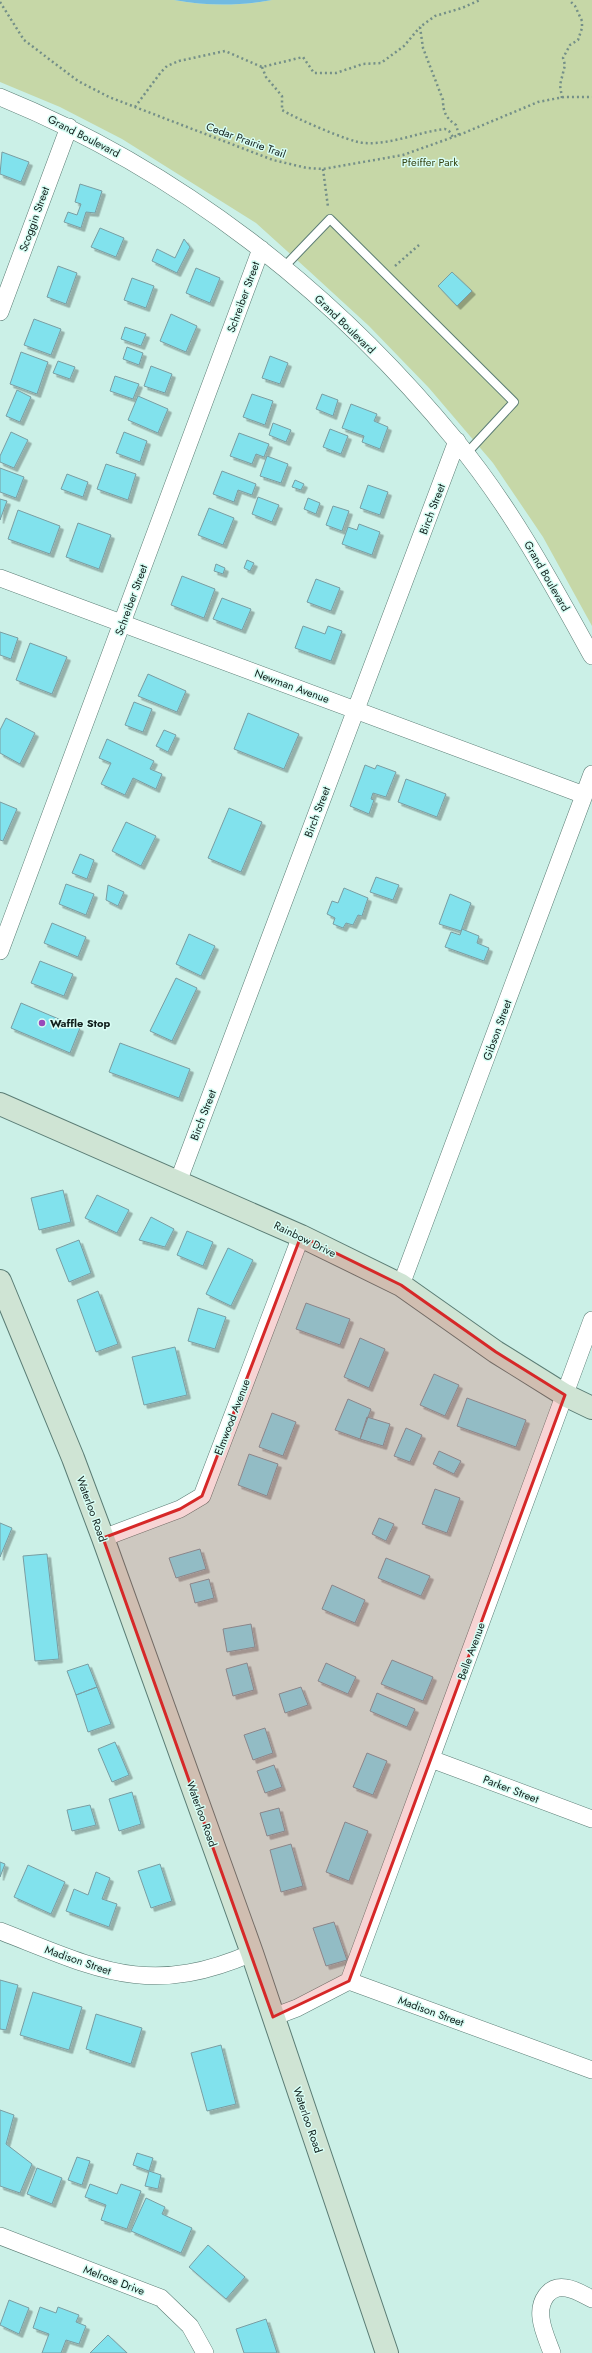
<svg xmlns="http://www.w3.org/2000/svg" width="592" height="2353" viewBox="0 0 592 2353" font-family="Jost,sans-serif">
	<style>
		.green { fill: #c6d7a7 }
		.water { fill: #71bae1 }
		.building { fill: #81e2ed; stroke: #799da2; filter: url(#shadow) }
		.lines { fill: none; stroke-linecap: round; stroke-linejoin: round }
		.lane-casing { stroke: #5b7d75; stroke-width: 10 }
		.street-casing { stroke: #5b7d75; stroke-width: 18 }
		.secondary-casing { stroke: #5b7d75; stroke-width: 24 }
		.path { stroke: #748f88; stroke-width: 2.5; stroke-dasharray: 2 3; stroke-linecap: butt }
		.lane { stroke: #fff; stroke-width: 8 }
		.street { stroke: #fff; stroke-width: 17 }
		.secondary { stroke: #cfe4d4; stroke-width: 22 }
		.marked { fill: #d62828; fill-opacity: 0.2; stroke: #d62828; stroke-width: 3; stroke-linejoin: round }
		.poi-dot { fill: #9a4aba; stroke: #d8fdf4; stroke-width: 1.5 }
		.labels { text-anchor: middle; stroke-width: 3; stroke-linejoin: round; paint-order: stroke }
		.street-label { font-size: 11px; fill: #101e1b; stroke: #d8fdf4 }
		.park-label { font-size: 11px; fill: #364413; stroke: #d8fdf4 }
		.poi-label { font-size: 11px; font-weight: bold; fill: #101e1b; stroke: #d8fdf4; text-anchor: start }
	</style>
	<defs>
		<filter id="shadow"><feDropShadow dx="3.5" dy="3.5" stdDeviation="0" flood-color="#0004"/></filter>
	</defs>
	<rect width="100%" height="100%" fill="#cbf0e7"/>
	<path class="green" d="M0 0H174C208 6 238 6 272 0H592V626L543 537 493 463 429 388 369 326 308 270 256 223 122 139 60 107 0 82Z"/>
	<path class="water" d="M174 0H272C238 6 208 6 174 0Z"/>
	<path class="building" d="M2 152 29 162 21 182 0 174Z
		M80 184 102 191 95 213 86 212 81 228 64 222 68 212 77 215 81 204 75 202Z
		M100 228 124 238 116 257 91 247Z
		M184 239 190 247 177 273 152 261 157 249 175 258Z
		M58 266 77 273 66 304 47 297Z
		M196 268 220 278 210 303 186 293Z
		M452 272 472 291 457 306 438 286Z
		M132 278 154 286 146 308 124 300Z
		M171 314 197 326 186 352 160 341Z
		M34 319 61 329 51 355 24 345Z
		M125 327 146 334 141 346 121 339Z
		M127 347 143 353 139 365 123 359Z
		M21 352 48 362 37 394 10 384Z
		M270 356 288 363 280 384 262 378Z
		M58 361 75 367 70 379 53 373Z
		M151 366 172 374 165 393 144 386Z
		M115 376 139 384 133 399 110 391Z
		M17 390 31 397 20 422 6 416Z
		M252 394 273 401 265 425 243 417Z
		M322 394 338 400 333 416 316 409Z
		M138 396 168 409 158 433 128 420Z
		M351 404 377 414 374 421 388 427 380 449 362 442 364 436 342 428Z
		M273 423 291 430 286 442 269 435Z
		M330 429 348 436 341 454 323 447Z
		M11 432 28 440 14 468 0 462V456Z
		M124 432 147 441 140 462 116 453Z
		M239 433 269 444 264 457 256 454 252 464 230 456Z
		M267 456 288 464 281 483 260 476Z
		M106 464 136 474 128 500 97 489Z
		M0 468 24 477 16 498 0 492Z
		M222 471 256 484 252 495 238 490 234 502 213 494Z
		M67 474 88 482 83 497 61 489Z
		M295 480 304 484 301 490 292 487Z
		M368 485 388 492 380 515 360 508Z
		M258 497 279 505 272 522 252 514Z
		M308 498 320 503 316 514 304 509Z
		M0 499 7 501 0 520Z
		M333 506 349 511 342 531 326 525Z
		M209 508 234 518 223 545 198 535Z
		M18 510 60 526 50 554 8 539Z
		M78 523 111 535 99 569 66 557Z
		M359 524 380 532 372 555 342 544 348 527 357 530Z
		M247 560 254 563 250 571 244 568Z
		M216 564 225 568 223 574 214 571Z
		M182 576 215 589 204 618 171 605Z
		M316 579 340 588 331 611 307 602Z
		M222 598 251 609 242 630 213 619Z
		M303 626 325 634 328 626 342 631 331 661 295 648Z
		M0 632 18 638 11 659 0 655Z
		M30 643 67 657 52 694 16 680Z
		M148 674 186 691 177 712 138 696Z
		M134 702 152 709 143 732 125 725Z
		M248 713 299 734 284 769 234 749Z
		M6 718 35 733 20 764 0 753V730Z
		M164 730 176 735 168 752 156 746Z
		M107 739 154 761 150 769 162 774 156 789 133 778 125 795 101 784 111 763 99 758Z
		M365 765 375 769 377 765 396 772 386 797 373 793 371 799 374 800 369 814 350 806Z
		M406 779 446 794 437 817 398 802Z
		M0 802 17 809 3 841 0 840Z
		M229 808 262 822 241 872 208 858Z
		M126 822 156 836 141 866 112 851Z
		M80 854 94 860 87 879 72 873Z
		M376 877 399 885 393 900 370 892Z
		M66 884 94 894 86 915 59 904Z
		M108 885 124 892 118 906 106 900Z
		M344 888 368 898 362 916 358 915 353 925 346 923 343 928 333 924 335 918 327 914 332 901 338 903Z
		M450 894 471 903 461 931 439 924Z
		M52 923 86 937 78 957 44 943Z
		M462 929 479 936 477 943 489 948 484 961 445 947 451 932 460 935Z
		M189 934 215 946 201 976 176 964Z
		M40 961 73 974 64 996 31 983Z
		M176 978 197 988 172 1041 150 1031Z
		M21 1003 80 1028 70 1053 11 1028Z
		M120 1043 190 1069 179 1098 109 1072Z
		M63 1190 71 1222 39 1230 31 1198Z
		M97 1195 129 1210 117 1233 85 1218Z
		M151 1217 174 1229 165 1247 139 1240Z
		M187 1231 213 1242 203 1266 177 1255Z
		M79 1240 91 1273 69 1282 56 1249Z
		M228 1248 253 1260 231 1306 206 1294Z
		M98 1291 118 1344 96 1352 77 1300Z
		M306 1303 350 1319 340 1345 296 1329Z
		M198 1308 226 1317 215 1349 188 1341Z
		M360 1338 385 1349 369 1388 344 1377Z
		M175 1347 187 1395 144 1405 132 1357Z
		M434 1374 459 1385 445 1416 420 1405Z
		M467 1398 526 1420 516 1447 457 1426Z
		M348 1399 371 1409 360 1439 335 1430Z
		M272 1413 296 1422 283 1456 259 1447Z
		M367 1417 390 1424 383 1446 360 1439Z
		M406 1428 422 1435 410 1462 394 1456Z
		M439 1451 461 1461 454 1474 433 1464Z
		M249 1454 278 1464 267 1496 238 1485Z
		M435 1489 460 1498 447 1533 422 1524Z
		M379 1518 394 1524 386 1541 372 1534Z
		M0 1523 12 1528 0 1557Z
		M200 1549 206 1569 176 1578 169 1558Z
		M47 1554 59 1659 35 1661 23 1556Z
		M386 1558 430 1576 421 1596 378 1578Z
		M209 1579 214 1598 195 1603 190 1584Z
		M332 1585 365 1600 355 1623 322 1609Z
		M251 1624 255 1647 227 1652 223 1629Z
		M392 1660 433 1677 423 1701 381 1684Z
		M247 1663 254 1690 233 1696 226 1669Z
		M326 1663 356 1677 348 1694 318 1681Z
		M88 1664 97 1687 76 1695 67 1671Z
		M97 1687 111 1724 88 1732 76 1695Z
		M301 1687 308 1705 285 1713 279 1694Z
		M377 1693 415 1709 407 1727 370 1711Z
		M265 1728 273 1753 253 1760 244 1735Z
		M115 1742 129 1775 112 1782 98 1749Z
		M367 1753 387 1761 373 1795 353 1787Z
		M274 1765 282 1787 265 1793 257 1771Z
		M132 1792 141 1824 119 1831 109 1799Z
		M90 1805 96 1825 72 1831 67 1810Z
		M279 1808 285 1831 267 1836 260 1813Z
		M345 1822 368 1831 349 1881 326 1872Z
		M291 1844 303 1886 281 1892 270 1850Z
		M0 1862 5 1864 0 1877Z
		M160 1864 172 1901 151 1908 138 1871Z
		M28 1865 65 1882 51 1914 14 1897Z
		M96 1872 110 1878 102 1899 117 1904 109 1927 66 1911 74 1889 88 1895Z
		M334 1922 347 1960 326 1966 313 1928Z
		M0 1980 18 1985 6 2030 0 2029Z
		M33 1992 82 2007 69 2050 20 2035Z
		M96 2014 142 2028 131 2064 86 2049Z
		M221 2045 236 2104 207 2111 191 2053Z
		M0 2110 14 2115 6 2144 32 2164 20 2193 0 2186Z
		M137 2153 153 2158 149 2171 133 2165Z
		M77 2157 90 2161 82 2185 68 2180Z
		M37 2168 62 2178 52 2204 27 2194Z
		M149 2171 161 2175 158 2189 145 2186Z
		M90 2184 117 2194 121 2184 141 2191 127 2229 101 2220 106 2205 85 2197Z
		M146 2198 165 2207 162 2214 192 2228 181 2253 131 2231Z
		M208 2245 245 2277 226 2299 189 2267Z
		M9 2300 29 2308 19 2334 0 2325Z
		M40 2307 56 2313 58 2307 79 2315 76 2322 86 2326 79 2344 66 2340 61 2353H42L49 2334 33 2328Z
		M266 2319 277 2353H244L236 2329Z
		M108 2335 127 2353H90Z"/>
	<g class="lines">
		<defs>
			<path id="lane" d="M284 267 330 219 514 402 466 454"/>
			<path id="street" d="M0 97C179 170 334 292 456 441 510 506 551 582 592 656
				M0 312 69 127
				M0 578 584 795
				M0 951 261 249
				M178 1182 457 441
				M401 1285 592 774
				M103 1538 180 1509 202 1496 301 1236
				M431 1759 592 1819
				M0 1931C98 1969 148 1998 252 1953
				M349 1981 592 1320
				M273 2017 297 2008 349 1981 592 2070
				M0 2236 161 2298 190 2326 205 2353
				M552 2353C548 2342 542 2329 541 2318 539 2302 548 2285 566 2288 575 2289 584 2295 592 2299"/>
			<path id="secondary" d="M0 1104 301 1236 401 1285 496 1352 565 1395 592 1408
				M0 1281 73 1458 103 1538 252 1953 387 2353"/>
		</defs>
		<use href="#lane" class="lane-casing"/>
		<use href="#street" class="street-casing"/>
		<use href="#secondary" class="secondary-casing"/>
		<path class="path" d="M0 2 24 40 78 81 109 97 273 160 307 168 323 169 403 155 459 135 538 102 564 97H592
			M262 67 266 77 282 96V110C295 118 349 142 364 143 391 145 418 132 445 129L449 131 453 137
			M562 98 560 85 565 65 563 58 570 45 578 40 582 28V21L575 6 569 0
			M135 107 161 72 167 66 179 61 225 51 262 67 303 57 314 73H336L363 64 381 63 404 46 420 27
			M459 135 456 125C446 118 443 112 443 100L423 48 420 27 435 16 462 8 480 0
			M323 169 328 207
			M395 266 419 245"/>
		<use href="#lane" class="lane"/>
		<use href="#street" class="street"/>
		<use href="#secondary" class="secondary"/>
	</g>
	<path class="marked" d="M301 1236 401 1285 496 1352 565 1395 349 1981 273 2017 103 1538 180 1509 202 1496Z"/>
	<circle class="poi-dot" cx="42" cy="1023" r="4"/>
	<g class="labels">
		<g class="street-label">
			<text transform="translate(84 136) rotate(27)" y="4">Grand Boulevard</text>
			<text transform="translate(246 140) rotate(20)" y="4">Cedar Prairie Trail</text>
			<text transform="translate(34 219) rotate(-70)" y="4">Scoggin Street</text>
			<text transform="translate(243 297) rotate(-70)" y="4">Schreiber Street</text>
			<text transform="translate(345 324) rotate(44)" y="4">Grand Boulevard</text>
			<text transform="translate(432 509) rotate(-69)" y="4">Birch Street</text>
			<text transform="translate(547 576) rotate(60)" y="4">Grand Boulevard</text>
			<text transform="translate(131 600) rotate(-70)" y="4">Schreiber Street</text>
			<text transform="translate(292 686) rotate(20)" y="4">Newman Avenue</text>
			<text transform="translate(317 812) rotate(-69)" y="4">Birch Street</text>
			<text transform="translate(497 1030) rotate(-70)" y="4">Gibson Street</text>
			<text transform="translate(203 1115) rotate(-69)" y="4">Birch Street</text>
			<text transform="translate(305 1239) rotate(26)" y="4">Rainbow Drive</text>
			<text transform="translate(232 1417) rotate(-69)" y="4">Elmwood Avenue</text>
			<text transform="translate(92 1509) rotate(70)" y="4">Waterloo Road</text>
			<text transform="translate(471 1651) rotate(-70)" y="4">Belle Avenue</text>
			<text transform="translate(511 1789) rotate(21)" y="4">Parker Street</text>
			<text transform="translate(202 1814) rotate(70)" y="4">Waterloo Road</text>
			<text transform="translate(78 1960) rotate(19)" y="4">Madison Street</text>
			<text transform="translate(431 2011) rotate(20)" y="4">Madison Street</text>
			<text transform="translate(308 2120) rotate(71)" y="4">Waterloo Road</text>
			<text transform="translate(114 2280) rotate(21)" y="4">Melrose Drive</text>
		</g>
		<g class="park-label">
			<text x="430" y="166">Pfeiffer Park</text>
		</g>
		<g class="poi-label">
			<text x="50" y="1027">Waffle Stop</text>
		</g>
	</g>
</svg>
